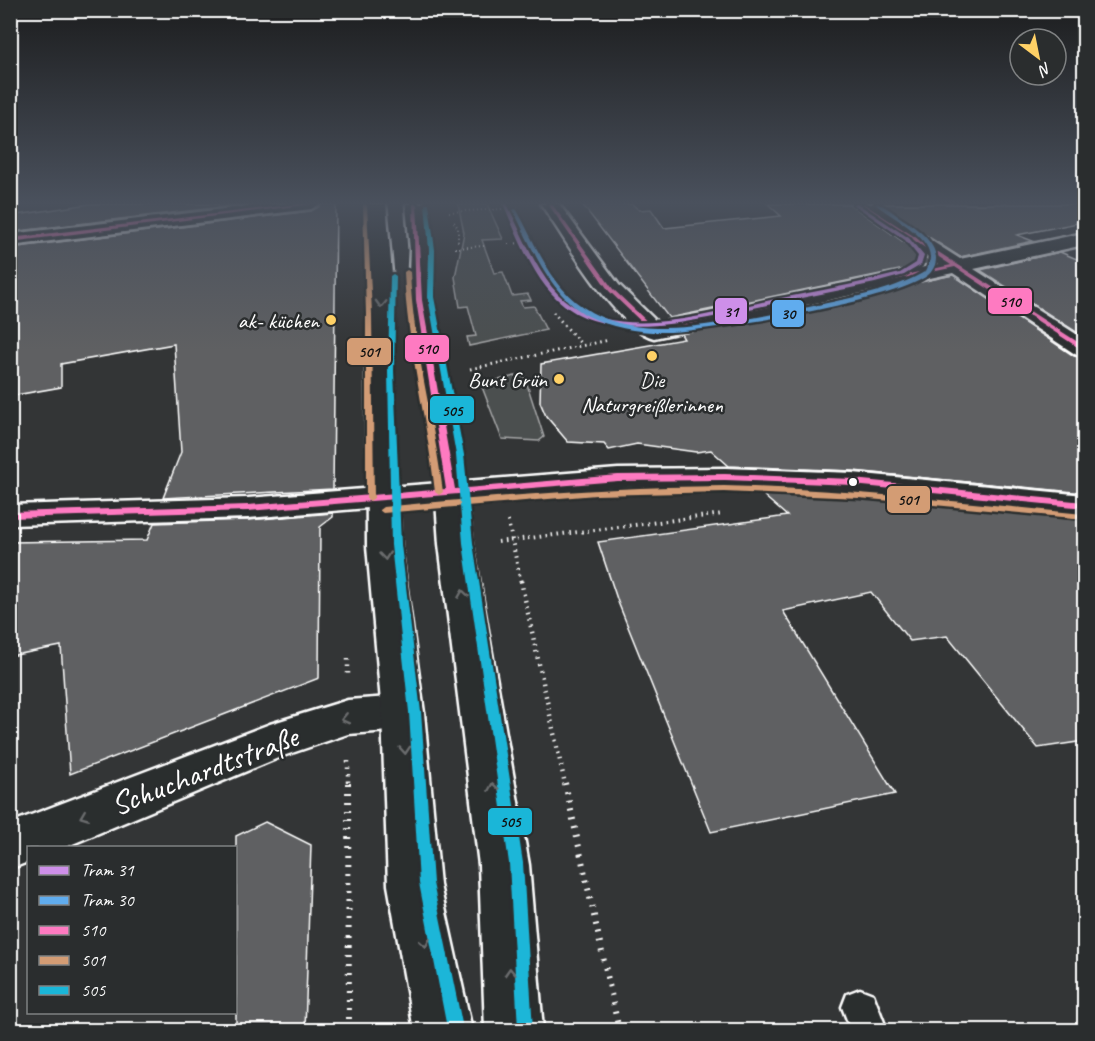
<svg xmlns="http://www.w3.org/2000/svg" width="1095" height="1041" viewBox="0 0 1095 1041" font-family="Caveat,sans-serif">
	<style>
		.green { fill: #4c4f50; stroke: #a6a7a8; stroke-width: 1.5 }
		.building { fill: #5f6162; stroke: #fff; stroke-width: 1.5 }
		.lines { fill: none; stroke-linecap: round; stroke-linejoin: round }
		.service-casing { stroke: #fff; stroke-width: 5 }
		.minor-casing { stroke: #fff; stroke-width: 5 }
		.tertiary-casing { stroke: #fff; stroke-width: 5 }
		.secondary-casing { stroke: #fff; stroke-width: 5 }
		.primary-casing { stroke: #fff; stroke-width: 5 }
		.path-far4 { stroke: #fff; stroke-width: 2; stroke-dasharray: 1 3; stroke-linecap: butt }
		.path-far3 { stroke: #fff; stroke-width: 3; stroke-dasharray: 1.5 4; stroke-linecap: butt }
		.path-far2 { stroke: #fff; stroke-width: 4; stroke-dasharray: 1.5 4.5; stroke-linecap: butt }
		.path-far1 { stroke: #fff; stroke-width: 4.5; stroke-dasharray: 1.5 5; stroke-linecap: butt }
		.path { stroke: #fff; stroke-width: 6; stroke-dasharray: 2 7; stroke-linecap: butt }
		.service { fill: #2a2d2e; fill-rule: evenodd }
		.minor { fill: #2a2d2e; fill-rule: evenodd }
		.tertiary { fill: #2a2d2e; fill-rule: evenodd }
		.secondary { fill: #2a2d2e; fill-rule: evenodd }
		.primary { fill: #2a2d2e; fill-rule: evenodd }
		.bus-1-casing { stroke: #2a2d2e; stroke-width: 5 }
		.bus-2-casing { stroke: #2a2d2e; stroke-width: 5 }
		.bus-3-casing { stroke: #2a2d2e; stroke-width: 5 }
		.bus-1 { fill: #fe7ac1; fill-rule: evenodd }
		.bus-2 { fill: #d39c74; fill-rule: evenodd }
		.bus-3 { fill: #1ab6d8; fill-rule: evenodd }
		.tram-1-casing { stroke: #2a2d2e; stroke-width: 5 }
		.tram-2-casing { stroke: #2a2d2e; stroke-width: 5 }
		.tram-1 { fill: #ce8fe9; fill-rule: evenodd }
		.tram-2 { fill: #60acee; fill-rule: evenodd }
		.oneway { stroke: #6a6c6d }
		.poi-dot { fill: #ffd166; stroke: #2a2d2e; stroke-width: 2 }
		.bus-dot { fill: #fff; stroke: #2a2d2e; stroke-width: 2 }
		.labels { text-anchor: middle; stroke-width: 5; stroke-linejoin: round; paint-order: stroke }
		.far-poi-label { font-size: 22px; fill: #fff; stroke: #2a2d2e; text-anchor: end }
		.near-street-label { font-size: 32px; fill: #fff; stroke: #2a2d2e }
		.line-badge { stroke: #2a2d2e; stroke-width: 2 }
		.pale-badge-label { font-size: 16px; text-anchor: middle; font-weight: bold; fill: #111 }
	</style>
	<rect width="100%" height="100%" fill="#333536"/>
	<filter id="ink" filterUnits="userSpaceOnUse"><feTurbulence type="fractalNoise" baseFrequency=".0167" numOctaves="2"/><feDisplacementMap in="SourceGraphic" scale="12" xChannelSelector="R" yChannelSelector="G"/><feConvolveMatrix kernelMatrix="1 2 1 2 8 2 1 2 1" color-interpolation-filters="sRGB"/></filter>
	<g filter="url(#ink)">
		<path class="green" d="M458 204H487L503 239 482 240 494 273 503 272 512 296 528 294 531 300 520 301 523 307 534 306 546 330 469 346 467 337 476 336 468 306 460 307 455 277 464 233Z
			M519 375 525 378 544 437 539 441 502 439 482 387 486 383Z"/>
		<path class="building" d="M89 204H247L10 232V216Z
			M322 204H336L333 489 163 498 181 452 174 344 61 364V387L10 396V248L311 211Z
			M582 204H632L639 210 651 209 664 228 781 216 768 204H850L933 263 669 318Z
			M877 204H1081L1083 222 1017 235 1033 241 960 257Z
			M1060 252 1084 262V337L980 270Z
			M953 275 1074 356 1084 358V493L853 471 729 466 711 450 696 452 637 444 609 450 604 444 568 442 546 416 540 402 541 364 684 339 681 334Z
			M756 489 853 493 1084 517V741L1038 748 947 636 910 641 871 592 783 611 895 794 711 832 618 602 598 542 787 516Z
			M333 513V517L320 527 319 678 70 774 61 646 10 656V542L147 540 154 523 248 520Z
			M265 822 311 845 305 1030H236V836Z"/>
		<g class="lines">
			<defs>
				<path id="service" d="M860 989 873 994 887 1030H851L842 1007 847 994Z"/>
				<path id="minor" d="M541 204H559L619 285 658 323 939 264 852 204H873L960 259 1084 233V245L974 269 1084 339V356L1075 354 953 273 654 338C616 329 564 237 541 204Z
					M403 696 418 701 424 713 418 725 403 730 348 734 283 756 63 848H28V862L10 869V823L270 724 348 700Z"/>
				<path id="tertiary" d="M267 204H320L311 209 10 246V234Z"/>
				<path id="secondary" d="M725 468 853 473 1084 495V515L853 491 725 486 618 487 248 518 10 525V505L248 498 618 469Z"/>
				<path id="primary" d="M368 204H386L393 286 392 371 401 546 424 713 440 885 472 1030H414L388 885 382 713 367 546 366 371 371 286Z
					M406 204H424L430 250V298L463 457 473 544 529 865 543 1030H485L479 865 439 544 433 457 408 298 410 250Z"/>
			</defs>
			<use href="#service" class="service-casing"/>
			<use href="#minor" class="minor-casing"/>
			<use href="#tertiary" class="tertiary-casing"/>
			<use href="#secondary" class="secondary-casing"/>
			<use href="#primary" class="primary-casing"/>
			<path class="path-far4" d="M449 212 519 208
				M454 222 458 228V243
				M508 244 536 242
				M455 248 484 246"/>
			<path class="path-far3" d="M553 312 582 345
				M470 369 609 340"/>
			<path class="path-far2" d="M508 521 521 583
				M498 542 723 514"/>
			<path class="path-far1" d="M521 581 565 784
				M348 659V676
				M348 761V784"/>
			<path class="path" d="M348 783 349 1030
				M565 783 619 1030"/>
			<use href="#service" class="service"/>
			<use href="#minor" class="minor"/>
			<use href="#tertiary" class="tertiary"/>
			<use href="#secondary" class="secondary"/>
			<use href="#primary" class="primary"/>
			<defs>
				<path id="bus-1" d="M299 204H313L10 242V238Z
					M413 204H417L422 300 455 489 618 475 725 474 853 479 1084 502V508L853 485 725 480 618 481 248 511 10 518V512L248 505 446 489 416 300Z
					M548 204H552L613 289 655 329 951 265 859 204H864L1084 346V351L1082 350 955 267 652 332 609 291Z"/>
				<path id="bus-2" d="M363 204 367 205 372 314 374 498 370 501 366 498V314Z
					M407 270 410 272C413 347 434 418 443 492L439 495 435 492C427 418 407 346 404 272Z
					M724 486C844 489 963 502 1083 514L1084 515V519L859 498 724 492 596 495 383 513 379 510 383 507C497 496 610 487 724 486Z"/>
				<path id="bus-3" d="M425 204H429L435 250 434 297 464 455 473 543 523 863 533 1030H519L518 1029 509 863 463 543 456 455 428 297 429 250Z
					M393 274 396 276 394 371 401 545 421 712 433 883 463 1028 462 1030H448L447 1028 419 883 409 712 391 545 388 371 390 276Z"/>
			</defs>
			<use href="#bus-1" class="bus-1-casing"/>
			<use href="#bus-2" class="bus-2-casing"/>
			<use href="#bus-3" class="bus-3-casing"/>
			<use href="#bus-1" class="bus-1"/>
			<use href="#bus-2" class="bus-2"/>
			<use href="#bus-3" class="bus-3"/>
			<defs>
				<path id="tram-1" d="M503 204H507C523 235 540 284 570 304 624 341 713 313 771 300 806 293 840 287 875 279L900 273 916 263 918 256 905 240 853 204H858L909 238 924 256 921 265 904 275 875 283C841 290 806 297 772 304 715 316 614 346 564 305 533 281 519 238 503 204Z"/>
				<path id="tram-2" d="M875 204C884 204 891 211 898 216 914 226 949 249 931 272 909 300 709 331 667 332 642 333 611 328 588 316 549 294 532 247 513 210L515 209 517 210C535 243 551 286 583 307 605 322 630 327 656 328 686 329 717 323 747 319 774 314 800 309 827 303 861 296 896 289 926 271 928 267 930 262 930 257 930 235 889 216 875 204Z"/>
			</defs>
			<use href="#tram-1" class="tram-1-casing"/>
			<use href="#tram-2" class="tram-2-casing"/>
			<use href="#tram-1" class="tram-1"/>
			<use href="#tram-2" class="tram-2"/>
		</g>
		<defs><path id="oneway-chevron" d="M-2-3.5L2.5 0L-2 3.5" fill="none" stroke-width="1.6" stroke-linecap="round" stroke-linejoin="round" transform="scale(1.5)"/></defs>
		<g class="oneway">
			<use href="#oneway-chevron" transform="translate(381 304) rotate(92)"/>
			<use href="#oneway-chevron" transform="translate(385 556) rotate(84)"/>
			<use href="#oneway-chevron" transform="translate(463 594) rotate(-99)"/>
			<use href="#oneway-chevron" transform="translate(345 719) rotate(167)"/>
			<use href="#oneway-chevron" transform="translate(405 750) rotate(86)"/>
			<use href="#oneway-chevron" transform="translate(493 787) rotate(-99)"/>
			<use href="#oneway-chevron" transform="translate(84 816) rotate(158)"/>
			<use href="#oneway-chevron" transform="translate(425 943) rotate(79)"/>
			<use href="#oneway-chevron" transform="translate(510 972) rotate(-93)"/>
		</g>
	</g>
	<linearGradient id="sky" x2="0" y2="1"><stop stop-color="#1c1d1e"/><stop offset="0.58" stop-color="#4a515d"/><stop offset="1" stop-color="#4a515d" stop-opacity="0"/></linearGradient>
	<rect width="1095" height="350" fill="url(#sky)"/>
	<g class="poi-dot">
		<circle cx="331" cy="320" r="6"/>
		<circle cx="652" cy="356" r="6"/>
		<circle cx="559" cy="379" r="6"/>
	</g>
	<circle class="bus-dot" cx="853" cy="482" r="5"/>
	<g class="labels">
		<g class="far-poi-label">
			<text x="319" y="328">ak- küchen</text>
			<text x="547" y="387">Bunt Grün</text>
			<text x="652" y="387" text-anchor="middle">Die<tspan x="652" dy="25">Naturgreißlerinnen</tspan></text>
		</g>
		<g class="near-street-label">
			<text transform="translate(204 770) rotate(-21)" y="11">Schuchardtstraße</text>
		</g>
	</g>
	<g class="line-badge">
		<rect x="987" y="287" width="46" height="28" rx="6" fill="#fe7ac1"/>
		<rect x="714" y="297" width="34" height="28" rx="6" fill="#ce8fe9"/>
		<rect x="771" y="299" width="34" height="29" rx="6" fill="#60acee"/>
		<rect x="404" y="334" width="46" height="29" rx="6" fill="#fe7ac1"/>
		<rect x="346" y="337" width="46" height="29" rx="6" fill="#d39c74"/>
		<rect x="429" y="395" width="46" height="29" rx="6" fill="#1ab6d8"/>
		<rect x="886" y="485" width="45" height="29" rx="6" fill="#d39c74"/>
		<rect x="487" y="807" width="46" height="29" rx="6" fill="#1ab6d8"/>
	</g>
	<g class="pale-badge-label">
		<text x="1010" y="307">510</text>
		<text x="731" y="317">31</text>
		<text x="788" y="319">30</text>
		<text x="427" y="354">510</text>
		<text x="369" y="357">501</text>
		<text x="452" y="416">505</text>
		<text x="908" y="505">501</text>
		<text x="510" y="827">505</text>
	</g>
	<rect width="1095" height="1041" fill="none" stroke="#2a2d2e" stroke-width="36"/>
	<rect x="18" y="18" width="1059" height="1005" fill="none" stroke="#fff" stroke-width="2" filter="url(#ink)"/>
	<rect x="27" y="846" width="210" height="168" fill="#2a2d2e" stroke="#7f8182" stroke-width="1.5"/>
	<rect x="39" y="866" width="30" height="9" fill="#ce8fe9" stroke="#7f8182" stroke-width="1.5"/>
	<text x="81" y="876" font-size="18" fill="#ffffff">Tram 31</text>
	<rect x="39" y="896" width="30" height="9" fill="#60acee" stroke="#7f8182" stroke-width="1.5"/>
	<text x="81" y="906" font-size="18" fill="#ffffff">Tram 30</text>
	<rect x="39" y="926" width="30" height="9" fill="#fe7ac1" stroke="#7f8182" stroke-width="1.5"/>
	<text x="81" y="936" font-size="18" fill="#ffffff">510</text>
	<rect x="39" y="956" width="30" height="9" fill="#d39c74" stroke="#7f8182" stroke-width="1.5"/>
	<text x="81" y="966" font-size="18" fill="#ffffff">501</text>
	<rect x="39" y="986" width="30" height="9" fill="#1ab6d8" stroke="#7f8182" stroke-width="1.5"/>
	<text x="81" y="996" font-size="18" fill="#ffffff">505</text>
	<g transform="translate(1038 57) rotate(148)"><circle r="28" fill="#2a2d2e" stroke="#7f8182" stroke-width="1.5"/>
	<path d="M0-4.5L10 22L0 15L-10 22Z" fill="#ffd166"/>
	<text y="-9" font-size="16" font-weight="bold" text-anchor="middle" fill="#ffffff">N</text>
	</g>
</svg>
